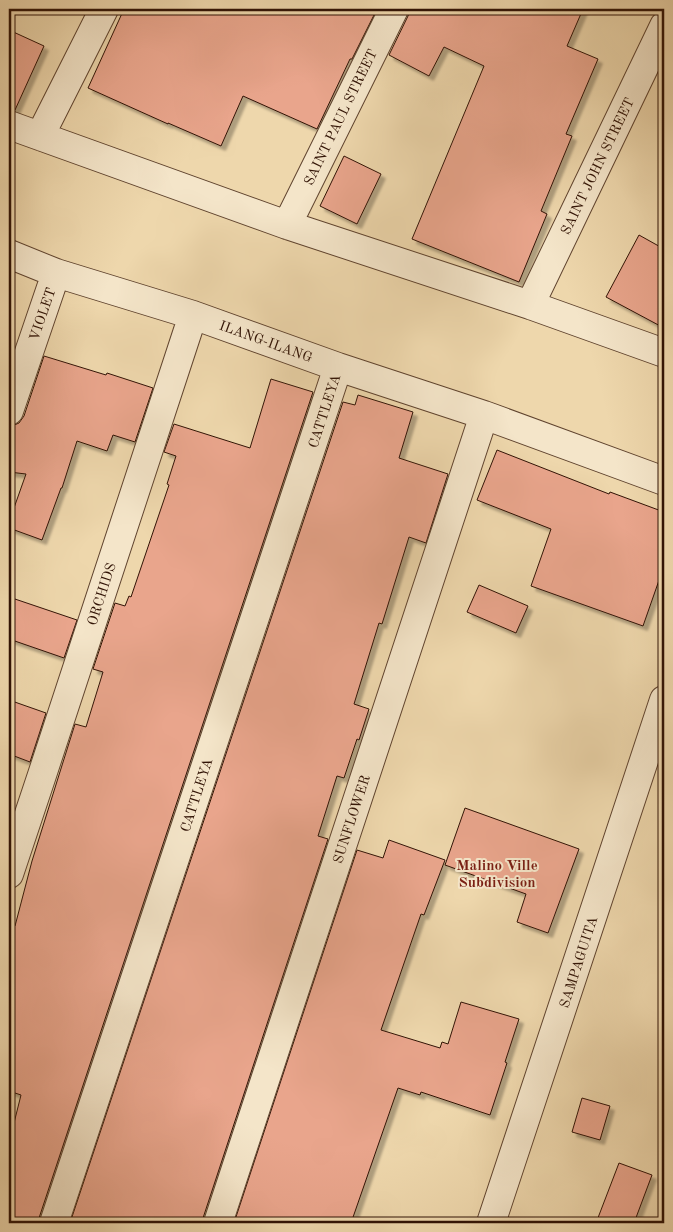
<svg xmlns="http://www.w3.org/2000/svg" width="673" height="1232" viewBox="0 0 673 1232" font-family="'Old Standard TT',serif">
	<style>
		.building { fill: #e9a58c; stroke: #311305; filter: url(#shadow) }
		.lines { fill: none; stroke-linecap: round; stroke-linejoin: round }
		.street-casing { stroke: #60442f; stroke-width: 30 }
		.street { stroke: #f4e5c9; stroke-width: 28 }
		.labels { text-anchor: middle; stroke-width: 4; stroke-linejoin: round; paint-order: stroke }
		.street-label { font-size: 14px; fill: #311305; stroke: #f4e5c9 }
		.neighbourhood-label { font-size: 15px; font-weight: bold; fill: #7a1f14; stroke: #f4e5c9 }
	</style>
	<defs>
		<filter id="shadow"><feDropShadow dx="4.5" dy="4.5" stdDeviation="1" flood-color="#0004"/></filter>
	</defs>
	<rect width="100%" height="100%" fill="#eed7ac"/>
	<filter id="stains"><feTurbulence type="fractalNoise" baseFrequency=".004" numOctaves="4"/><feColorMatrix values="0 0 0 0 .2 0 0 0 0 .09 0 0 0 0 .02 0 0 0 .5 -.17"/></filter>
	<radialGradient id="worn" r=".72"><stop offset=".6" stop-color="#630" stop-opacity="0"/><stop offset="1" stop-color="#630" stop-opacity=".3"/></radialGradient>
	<path class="building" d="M124 9H377L352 59H350L317 129 243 96 221 146 168 123V124L88 88Z
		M410 9H583L567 46 598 59 566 134 572 136 541 211 547 214 519 282 412 239 484 66 444 47 429 76 389 55 408 16Z
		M9 30 44 46 15 110H9Z
		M344 156 381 174 357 224 320 206Z
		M639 235 664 249V328L606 297Z
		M44 356 106 375 107 373 153 388 135 442 113 435 107 451 77 441 62 488H61L42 540 9 528V522L26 474 9 472V426H12L19 423 24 416Z
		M271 379 313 392 39 1218V1223H9V1143L21 1095 9 1091V924L15 926 32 861 75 724 86 727 103 672 93 669 115 603 125 606 129 596 131 597 169 485 167 484 176 456 164 452 174 424 250 448Z
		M358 395 413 412 399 458 448 474 426 543 409 537 382 624 379 623 354 704 369 709 359 740 357 739 344 778 337 776 318 836 328 839 203 1218V1223H70L343 402 355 405Z
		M497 450 609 494 610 492 664 512V566L643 626 531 586 551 529 477 500Z
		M479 585 528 606 516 633 467 612Z
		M9 597 77 620 64 658 9 639Z
		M9 700 46 713 30 762 9 754Z
		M465 808 579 849 548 933 517 922 526 894 445 865Z
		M389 840 445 860 424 915 421 914 381 1030 440 1048 442 1042 448 1044 461 1002 519 1019 505 1062 507 1063 490 1115 421 1092 420 1095 398 1088 351 1223H234L357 850 383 858Z
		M582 1098 610 1106 600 1140 572 1132Z
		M619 1163 652 1175 634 1223H596Z"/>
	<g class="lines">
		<defs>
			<path id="street" d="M9 125 287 225 530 305 664 353
				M40 136 104 9
				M287 225 394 9
				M9 254 56 273 193 315 338 367 484 415 664 481
				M530 305 664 26
				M9 411 56 273
				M9 874 42 775 193 315
				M54 1223 338 367
				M218 1223 484 415
				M491 1223 664 700"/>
		</defs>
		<use href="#street" class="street-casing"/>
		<use href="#street" class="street"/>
	</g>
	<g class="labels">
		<g class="street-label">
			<text transform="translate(340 117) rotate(-64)" y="5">SAINT PAUL STREET</text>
			<text transform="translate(597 166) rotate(-64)" y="5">SAINT JOHN STREET</text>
			<text transform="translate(42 314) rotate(-71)" y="5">VIOLET</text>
			<text transform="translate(266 341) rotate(20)" y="5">ILANG-ILANG</text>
			<text transform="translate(324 411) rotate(-72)" y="5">CATTLEYA</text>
			<text transform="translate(101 594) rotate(-72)" y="5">ORCHIDS</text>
			<text transform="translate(196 795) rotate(-72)" y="5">CATTLEYA</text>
			<text transform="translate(351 819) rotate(-72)" y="5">SUNFLOWER</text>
			<text transform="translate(578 962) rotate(-72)" y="5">SAMPAGUITA</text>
		</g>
		<g class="neighbourhood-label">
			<text x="497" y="870">Malino Ville<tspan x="497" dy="17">Subdivision</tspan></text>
		</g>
	</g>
	<rect width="673" height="1232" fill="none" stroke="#eed7ac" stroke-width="30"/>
	<rect x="10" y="10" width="653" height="1212" fill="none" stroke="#311305" stroke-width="2.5"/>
	<rect x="15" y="15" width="643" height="1202" fill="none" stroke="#311305"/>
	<rect width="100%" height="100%" filter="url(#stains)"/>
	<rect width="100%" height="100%" fill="url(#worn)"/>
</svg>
